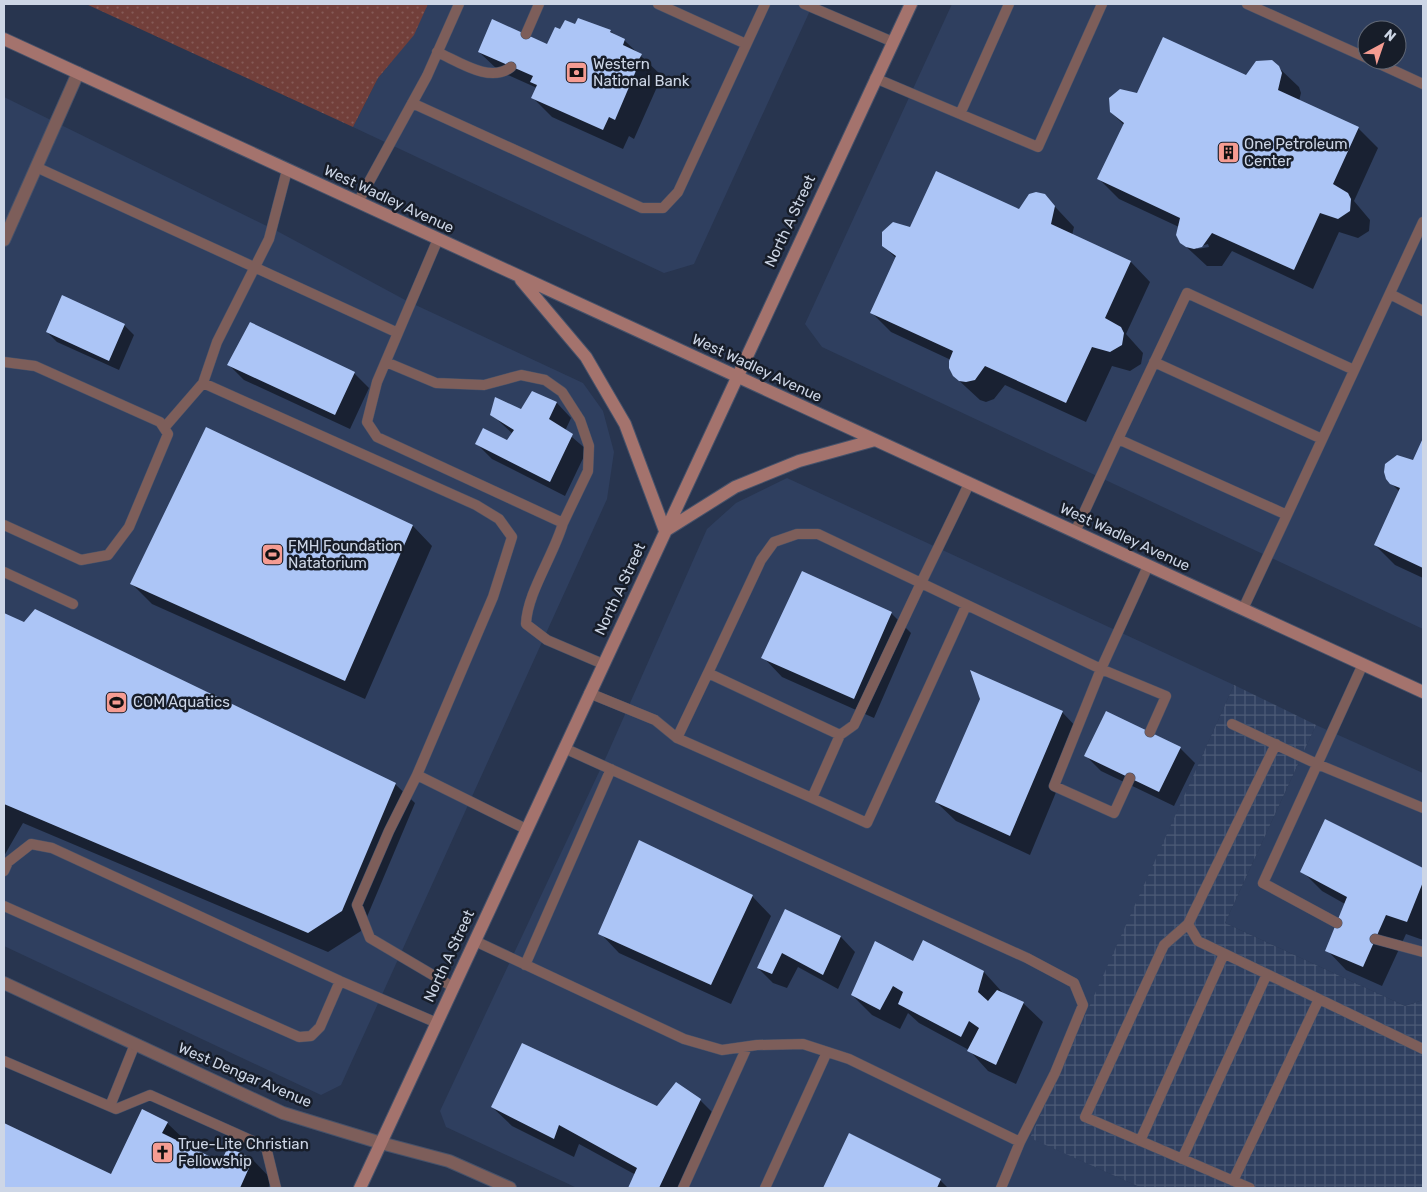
<svg xmlns="http://www.w3.org/2000/svg" width="1427" height="1192" viewBox="0 0 1427 1192" font-family="Rubik,sans-serif">
	<style>
		.built { fill: #2f3f5f; fill-rule: evenodd }
		.industrial { fill: url(#industrial-grid) }
		.grass { fill: url(#grass-dots) }
		.shadow { fill: #0007; fill-rule: evenodd }
		.building { fill: #acc5f6 }
		.lines { fill: none; stroke-linecap: round; stroke-linejoin: round }
		.service-casing { stroke: #46526a; stroke-width: 11 }
		.minor-casing { stroke: #46526a; stroke-width: 14 }
		.secondary-casing { stroke: #46526a; stroke-width: 14 }
		.service { stroke: #7d5e5a; stroke-width: 10 }
		.minor { stroke: #7d5e5a; stroke-width: 12 }
		.secondary { stroke: #a4736d; stroke-width: 12 }
		.labels { text-anchor: middle; stroke-width: 5; stroke-linejoin: round; paint-order: stroke }
		.poi-label { font-size: 15px; fill: #cdd6e6; stroke: #171d29; text-anchor: start }
		.street-label { font-size: 15px; fill: #cdd6e6; stroke: #171d29 }
	</style>
	<defs>
		<pattern id="industrial-grid" width="8" height="8" patternUnits="userSpaceOnUse" patternTransform="scale(1.25)"><rect width="8" height="8" fill="#2f3f5f"/><path d="M0 4h8M4 0v8" fill="none" stroke="#4c5a76"/></pattern>
		<pattern id="grass-dots" width="8" height="8" patternUnits="userSpaceOnUse" patternTransform="scale(1.25)"><rect width="8" height="8" fill="#723f3a"/><path d="M2 2h.1M6 6h.1" fill="none" stroke="#855a56" stroke-width="1.8" stroke-linecap="round"/></pattern>
	</defs>
	<rect width="100%" height="100%" fill="#28354f"/>
	<path class="built" d="M428 4H813L694 264 664 273 353 127 378 78 413 35Z
		M952 4H1423V629L822 347 805 324ZM1367 30H1397V60H1367Z
		M4 97 277 231 407 301 583 383 603 411 614 452 607 499 341 1085 321 1095 4 946Z
		M787 478 1234 685 1031 1138 1142 1188H577L446 1127 440 1111 607 755 707 529 736 503Z
		M1316 725 1423 773V1000L1405 1006 1225 923Z"/>
	<path class="industrial" d="M1234 685 1316 725 1225 923 1405 1006 1423 1000V1188H1142L1030 1138Z"/>
	<path class="grass" d="M86 4H428L414 35 378 78 353 127Z"/>
	<path class="shadow" d="M576 26 610 31 625 41 660 74 656 85 657 87 634 139 629 136 623 149 552 117 533 98 537 88 499 71 479 52 548 45 561 31Z
		M1278 67 1299 87 1301 93 1299 101 1358 128 1378 148 1354 201 1370 220 1369 231 1358 238 1339 232 1313 289 1232 251 1222 266H1207L1181 242 1179 227 1119 199 1099 179 1124 125 1111 112 1138 95 1246 77ZM1208 244 1209 247 1197 249V247Z
		M1044 195 1074 227 1072 235 1131 262 1150 282 1126 334 1143 353 1141 364 1130 371 1112 366 1086 422 1005 385 994 399 986 402 980 400 954 376 951 360 891 332 872 313 896 258 883 246 910 228 1019 210Z
		M124 325 134 335 119 370 57 342 47 332Z
		M229 365 354 373 369 388 350 429 244 380Z
		M533 393 557 403 571 418 565 431 587 450 565 496 492 459 477 444 507 442 513 434 491 414 521 411Z
		M206 429 413 526 432 546 365 699 152 604 132 584Z
		M1423 441V578L1395 565 1375 545 1400 492 1391 483 1414 461Z
		M891 613 911 633 874 718 782 677 763 657Z
		M4 615 395 784 415 803 361 931 328 952 23 823 4 856Z
		M1062 712 1081 732 1030 855 956 821 936 802Z
		M1180 748 1195 763 1174 806 1101 771 1086 756Z
		M1326 821 1423 869V940L1406 934 1382 986 1346 970 1327 950 1345 904 1322 891 1302 871Z
		M752 896 771 916 731 1004 619 953 600 933Z
		M785 911 841 937 855 952 838 989 798 967 787 988 773 983 758 968Z
		M913 963 984 972 1003 993 1023 1003 1043 1022 1016 1084 988 1071 969 1050 919 1023 908 1013 900 1029 872 1015 852 995Z
		M700 1100 719 1119 687 1188H630L636 1175 579 1144 574 1157 512 1126 492 1107H657Z
		M167 1123 187 1142 185 1146 222 1163 228 1149 253 1160 272 1180 268 1188H4V1124L111 1176Z
		M850 1134 940 1180 948 1188H825Z"/>
	<path class="building" d="M578 18 611 30 610 32 625 39 623 45 642 54 636 65 638 66 615 120 609 117 603 130 531 98 537 85 530 82 533 76 478 52 492 19 547 44 555 27 560 29 565 20 575 24Z
		M1163 37 1246 75 1256 61 1272 60 1279 66 1282 73 1278 90 1359 127 1333 184 1348 193 1351 199 1350 211 1338 219 1320 213 1294 270 1212 233 1202 247 1194 249 1186 247 1180 243 1176 235 1180 218 1097 179 1124 123 1110 112 1109 98 1120 89 1137 93Z
		M936 171 1019 209 1029 194 1036 192 1045 194 1055 206 1051 224 1131 261 1105 318 1121 327 1124 333 1122 345 1110 352 1092 347 1066 403 985 366 975 380 966 382 959 381 953 376 949 368V361L953 351 870 313 896 256 882 246V232L893 222 910 227Z
		M62 295 125 324 109 361 46 332Z
		M250 322 355 372 335 415 227 365Z
		M532 391 557 402 549 419 573 434 550 482 475 444 483 428 507 440 514 430 490 415 495 397 521 409Z
		M206 427 413 525 345 681 130 584Z
		M1423 438V568L1374 545 1400 488 1390 484 1386 479 1384 472 1385 464 1397 455 1413 460Z
		M802 571 892 612 854 699 761 658Z
		M35 609 396 783 342 911 308 933 4 804V613L24 622Z
		M970 670 1063 711 1010 836 935 802 980 699Z
		M1106 711 1181 747 1159 792 1084 756Z
		M1325 819 1423 868V882L1407 922 1386 915 1363 967 1325 951 1347 897 1300 872Z
		M639 840 753 895 711 985 598 934Z
		M785 909 841 936 823 975 782 953 772 974 757 968Z
		M923 940 984 971 978 992 988 1001 997 990 1024 1002 996 1065 967 1051 979 1028 969 1021 961 1037 898 1004 903 992 893 986 880 1010 851 995 875 941 913 961Z
		M522 1043 657 1106 676 1082 701 1099 659 1188H628L637 1168 559 1125 554 1139 491 1107Z
		M142 1109 168 1122 162 1133 221 1162 228 1147 253 1159 240 1188H4V1123L111 1174Z
		M849 1133 941 1179 937 1188H823Z"/>
	<g class="lines">
		<defs>
			<path id="service" d="M658 4 746 44
				M804 4 893 42
				M1247 4 1367 58
				M526 34 539 4
				M437 52C458 61 490 84 511 67
				M1371 60 1423 84
				M875 78 960 114 1009 4
				M412 103 642 208H663L678 192 765 4
				M960 114 1038 147 1102 4
				M36 167 398 333
				M358 202 427 76 459 4
				M438 239 377 382 367 422 377 437 563 523C554 555 527 593 526 624L547 640 603 664
				M1390 294 1423 311
				M4 362 35 366 160 422 168 434 129 527 108 555 81 560 4 525
				M386 362 436 383 484 385 521 375 545 380 562 392 580 420 589 446 588 471 563 523
				M1154 362 1322 439
				M203 383 217 342 269 239 287 170
				M164 428 203 383 476 505 499 519 512 537 493 597 417 775 526 829
				M1118 439 1187 293 1354 370
				M1287 515 1423 222
				M1075 532 1118 439 1287 515 1243 609
				M4 572 73 604
				M708 673 761 560 774 542 797 534H818L921 583 969 484
				M589 693 655 720 677 738 812 798 840 735 708 673 677 738
				M1232 724 1317 764 1423 808
				M840 735 854 725 921 583 1101 669 1148 566
				M1276 744 1188 924 1198 941 1423 1049
				M564 748 1027 958 1074 983 1083 1005 1055 1073 1020 1142
				M417 775 389 831 357 905 370 938 453 987
				M1130 778 1114 813 1054 786 1101 669 1166 696 1150 732
				M812 798 867 823 966 606
				M4 871 8 862 31 844 52 848 340 981 437 1023
				M4 906 299 1037 311 1036 320 1027 340 981
				M1337 923 1263 883 1363 664
				M1188 924 1164 945 1085 1117 1250 1188
				M1375 939 1423 952
				M475 941 684 1039 722 1050 757 1045 803 1044 849 1059 1020 1142 1001 1188
				M525 965 611 769
				M4 1061 116 1109 150 1095 266 1147 276 1188
				M110 1106 135 1044
				M1140 1141 1224 954
				M1182 1159 1267 974
				M1233 1181 1319 999
				M683 1188 747 1047
				M765 1188 827 1052"/>
			<path id="minor" d="M4 240 78 73
				M4 983 283 1113 381 1143 449 1161 510 1188"/>
			<path id="secondary" d="M4 39 1423 692
				M521 280 586 357 625 424 665 531 735 487 799 461 875 440
				M360 1188 911 4"/>
		</defs>
		<use href="#service" class="service-casing"/>
		<use href="#minor" class="minor-casing"/>
		<use href="#secondary" class="secondary-casing"/>
		<use href="#service" class="service"/>
		<use href="#minor" class="minor"/>
		<use href="#secondary" class="secondary"/>
	</g>
	<defs>
		<symbol id="bank-square" viewBox="-11 -11 22 22"><rect x="-9" y="-9" width="18" height="18" rx="4" fill="#f59c92" stroke="#171d29"/><path d="M-6-4H6V4H-6ZM0-2.3a2.3 2.3 0 1 0 0 4.6a2.3 2.3 0 1 0 0-4.6Z" fill="#111"/></symbol>
		<symbol id="building-square" viewBox="-11 -11 22 22"><rect x="-9" y="-9" width="18" height="18" rx="4" fill="#f59c92" stroke="#171d29"/><path d="M-4-6H4V6H1V3H-1V6H-4ZM-2.5-4.3h1.7v1.8h-1.7ZM.8-4.3h1.7v1.8H.8ZM-2.5-1h1.7V.8h-1.7ZM.8-1h1.7V.8H.8Z" fill="#111"/></symbol>
		<symbol id="stadium-square" viewBox="-11 -11 22 22"><rect x="-9" y="-9" width="18" height="18" rx="4" fill="#f59c92" stroke="#171d29"/><path d="M0-5a6.5 5 0 1 0 0 10a6.5 5 0 1 0 0-10ZM-3.5-1.8h7v3.6h-7Z" fill="#111"/></symbol>
		<symbol id="church-square" viewBox="-11 -11 22 22"><rect x="-9" y="-9" width="18" height="18" rx="4" fill="#f59c92" stroke="#171d29"/><path d="M-1.2-6h2.4v3.5h3.3v2.4h-3.3V6h-2.4V-.1h-3.3v-2.4h3.3Z" fill="#111"/></symbol>
	</defs>
	<g fill-rule="evenodd">
		<use href="#bank-square" x="564" y="60" width="25" height="25"/>
		<use href="#building-square" x="1216" y="140" width="25" height="25"/>
		<use href="#stadium-square" x="260" y="542" width="25" height="25"/>
		<use href="#stadium-square" x="104" y="690" width="25" height="25"/>
		<use href="#church-square" x="150" y="1140" width="25" height="25"/>
	</g>
	<g class="labels">
		<g class="poi-label">
			<text x="593" y="69">Western<tspan x="593" dy="17">National Bank</tspan></text>
			<text x="1244" y="149">One Petroleum<tspan x="1244" dy="17">Center</tspan></text>
			<text x="288" y="551">FMH Foundation<tspan x="288" dy="17">Natatorium</tspan></text>
			<text x="133" y="707">COM Aquatics</text>
			<text x="178" y="1149">True-Lite Christian<tspan x="178" dy="17">Fellowship</tspan></text>
		</g>
		<g class="street-label">
			<text transform="translate(389 199) rotate(25)" y="5">West Wadley Avenue</text>
			<text transform="translate(790 221) rotate(-65)" y="5">North A Street</text>
			<text transform="translate(757 368) rotate(25)" y="5">West Wadley Avenue</text>
			<text transform="translate(1125 537) rotate(25)" y="5">West Wadley Avenue</text>
			<text transform="translate(620 589) rotate(-65)" y="5">North A Street</text>
			<text transform="translate(449 956) rotate(-65)" y="5">North A Street</text>
			<text transform="translate(245 1075) rotate(23)" y="5">West Dengar Avenue</text>
		</g>
	</g>
	<rect width="1427" height="1192" fill="none" stroke="#cdd6e6" stroke-width="10"/>
	<g transform="translate(1382 45) rotate(40)"><circle r="24" fill="#171d29" stroke="#606775"/>
	<path d="M0-4L9 19L0 12L-9 19Z" fill="#f59c92"/>
	<text y="-8" font-size="14" font-weight="bold" text-anchor="middle" fill="#cdd6e6">N</text>
	</g>
</svg>
